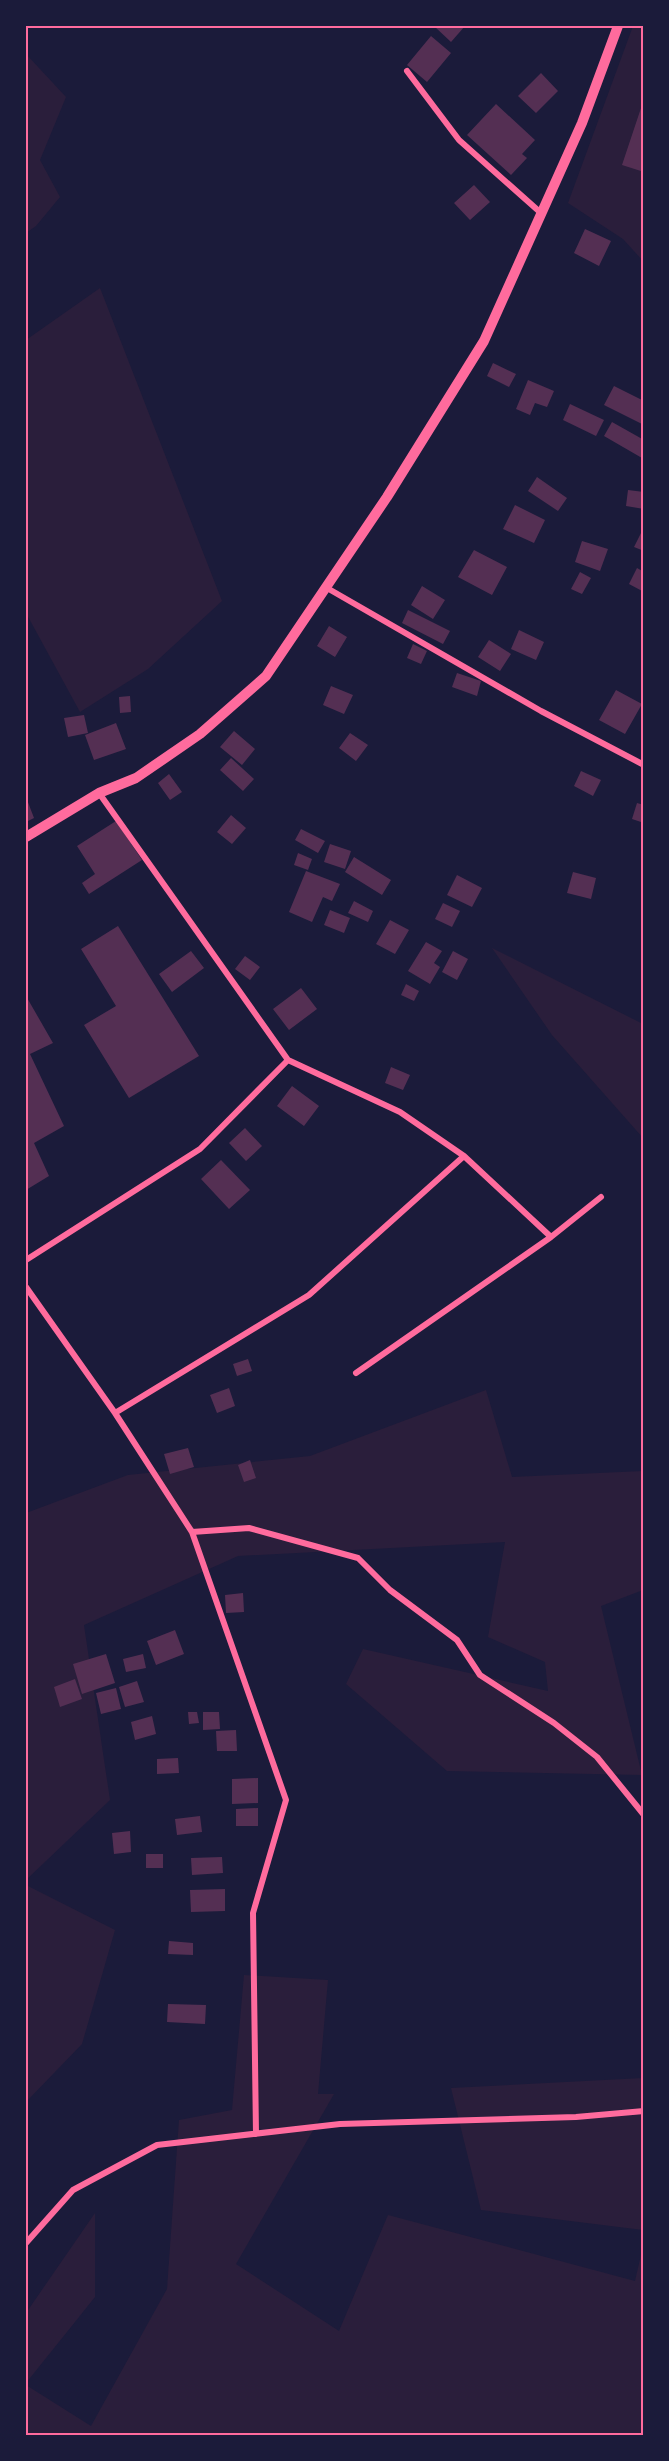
<svg xmlns="http://www.w3.org/2000/svg" width="669" height="2461" viewBox="0 0 669 2461" font-family="'Nunito Sans',sans-serif">
	<style>
		.green { fill: #2a1e3b }
		.building { fill: #542f53 }
		.lines { fill: none; stroke-linecap: round; stroke-linejoin: round }
		.minor { stroke: #ff6b9d; stroke-width: 6 }
		.secondary { stroke: #ff6b9d; stroke-width: 10 }
		.neatline { fill: none; stroke: #ff6b9d; stroke-width: 2 }
	</style>
	<rect width="100%" height="100%" fill="#1b1b3a"/>
	<path class="green" d="M633 26H643V261L623 239 568 203Z
		M26 54 66 97 40 160 60 197 36 226 26 233Z
		M100 288 222 601 148 669 80 712 26 613V340Z
		M492 948 643 1024V1138L552 1035Z
		M486 1390 512 1477 643 1471V1590L601 1606 642 1775 447 1771 346 1684 363 1649 548 1691 545 1662 488 1637 505 1542 238 1556 84 1625 110 1800 26 1880V1513L128 1475 310 1456Z
		M26 1885 115 1930 82 2044 26 2102Z
		M244 1975 328 1980 318 2094H334L236 2264 339 2331 388 2215 635 2281 643 2246V2435H26V2385L91 2426 167 2289 179 2120 232 2110Z
		M643 2078V2230L481 2210 451 2088Z
		M95 2213V2297L26 2383V2313Z"/>
	<path class="building" d="M434 26H465L451 42Z
		M431 36 451 53 427 82 407 65Z
		M541 73 558 91 536 113 518 96Z
		M643 102H644V172L622 165Z
		M496 104 535 140 522 154 527 158 511 175 467 135Z
		M474 185 490 202 470 220 454 203Z
		M585 229 611 241 599 266 574 253Z
		M493 363 516 374 509 387 487 376Z
		M528 380 554 391 547 407 535 403 530 415 516 409Z
		M614 386 644 401V425L604 405Z
		M570 404 604 420 596 436 563 420Z
		M612 422 644 440 642 458 604 436Z
		M537 477 567 498 558 511 528 491Z
		M628 490 644 492V509L626 506Z
		M515 505 545 520 534 543 503 529Z
		M641 533 644 534V551L634 547Z
		M582 541 608 549 600 571 575 562Z
		M474 550 507 567 492 595 458 577Z
		M637 568 644 572V592L629 584Z
		M580 572 591 578 582 594 571 589Z
		M422 586 445 600 433 619 411 605Z
		M408 610 450 631 443 644 402 623Z
		M329 626 347 637 335 657 317 646Z
		M519 630 544 642 536 660 511 649Z
		M489 640 511 654 500 671 478 657Z
		M413 644 427 651 421 664 407 658Z
		M457 673 481 681 477 696 452 687Z
		M331 686 353 695 344 714 323 705Z
		M616 690 642 704 625 734 599 720Z
		M130 696 131 712 120 713 119 697Z
		M84 715 88 733 68 737 64 718Z
		M116 723 126 749 94 760 85 735Z
		M234 731 255 749 242 765 220 747Z
		M350 733 368 745 356 761 339 748Z
		M231 758 254 779 243 791 220 770Z
		M581 771 601 780 593 796 574 786Z
		M169 774 182 792 170 800 158 783Z
		M26 797 34 818 26 822Z
		M637 803 644 805V823L632 819Z
		M231 815 246 828 232 844 217 832Z
		M116 821 142 860 89 894 82 883 95 874 77 846Z
		M301 829 325 841 318 853 295 840Z
		M330 844 351 851 345 869 324 862Z
		M298 853 312 859 308 870 294 865Z
		M354 857 391 880 382 895 345 872Z
		M306 871 340 884 332 901 323 897 312 922 289 912Z
		M573 872 596 878 591 899 567 893Z
		M457 875 482 888 472 907 447 895Z
		M354 901 373 911 368 922 348 913Z
		M443 903 460 911 452 927 435 919Z
		M330 910 350 918 344 933 324 925Z
		M390 920 409 930 395 954 376 944Z
		M118 926 199 1056 129 1098 84 1025 116 1006 81 949Z
		M426 942 442 951 434 963 440 967 430 984 408 971Z
		M191 951 204 968 172 992 159 974Z
		M453 951 468 959 457 980 442 972Z
		M245 956 260 967 250 980 235 969Z
		M406 984 419 991 414 1001 401 995Z
		M301 988 317 1009 289 1030 273 1009Z
		M26 996 53 1043 30 1054 64 1126 34 1143 49 1176 26 1190Z
		M391 1067 410 1075 403 1090 385 1083Z
		M292 1086 319 1106 304 1126 277 1106Z
		M245 1128 262 1146 246 1161 229 1143Z
		M221 1160 250 1190 229 1209 201 1179Z
		M248 1359 252 1371 237 1376 233 1364Z
		M229 1388 235 1406 217 1413 210 1395Z
		M188 1448 194 1467 170 1474 164 1454Z
		M250 1460 256 1478 244 1482 238 1465Z
		M243 1593 244 1612 226 1613 225 1595Z
		M175 1630 184 1654 156 1665 147 1641Z
		M106 1654 115 1683 82 1694 73 1664Z
		M143 1654 146 1668 126 1672 123 1659Z
		M75 1679 82 1699 60 1707 54 1687Z
		M137 1681 144 1702 125 1707 119 1687Z
		M116 1688 121 1709 101 1714 96 1693Z
		M188 1712H197L199 1723 189 1724Z
		M203 1712H219L220 1729 203 1730Z
		M152 1716 156 1734 135 1740 131 1722Z
		M236 1730 237 1751H217L216 1731Z
		M178 1758 179 1773 157 1774V1759Z
		M258 1778V1803L232 1804V1779Z
		M258 1808V1826H236V1809Z
		M200 1816 202 1832 177 1835 175 1819Z
		M130 1831 131 1852 114 1854 112 1833Z
		M146 1854H163V1868H146Z
		M222 1857 223 1873 192 1875 191 1858Z
		M225 1889V1911L191 1912 190 1890Z
		M169 1941 193 1943V1955L168 1954Z
		M168 2004 206 2005 205 2024 167 2022Z"/>
	<g class="lines">
		<path class="minor" d="M407 71 459 140 541 213
			M327 588 541 711 644 765
			M99 793 288 1060 400 1112 464 1156 551 1237
			M26 1260 200 1149 288 1060
			M26 1287 115 1413 192 1532 286 1800 253 1913 256 2134
			M356 1373 551 1237 601 1197
			M115 1413 309 1295 464 1156
			M192 1532 249 1528 358 1558 390 1590 457 1640 480 1675 554 1723 597 1757 644 1815
			M26 2243 73 2190 157 2145 340 2124 576 2117 644 2111"/>
		<path class="secondary" d="M26 837 99 793 136 778 200 734 266 676 387 497 484 341 582 123 618 26"/>
	</g>
	<rect width="669" height="2461" fill="none" stroke="#1b1b3a" stroke-width="54"/>
	<rect x="27" y="27" width="615" height="2407" class="neatline"/>
</svg>
